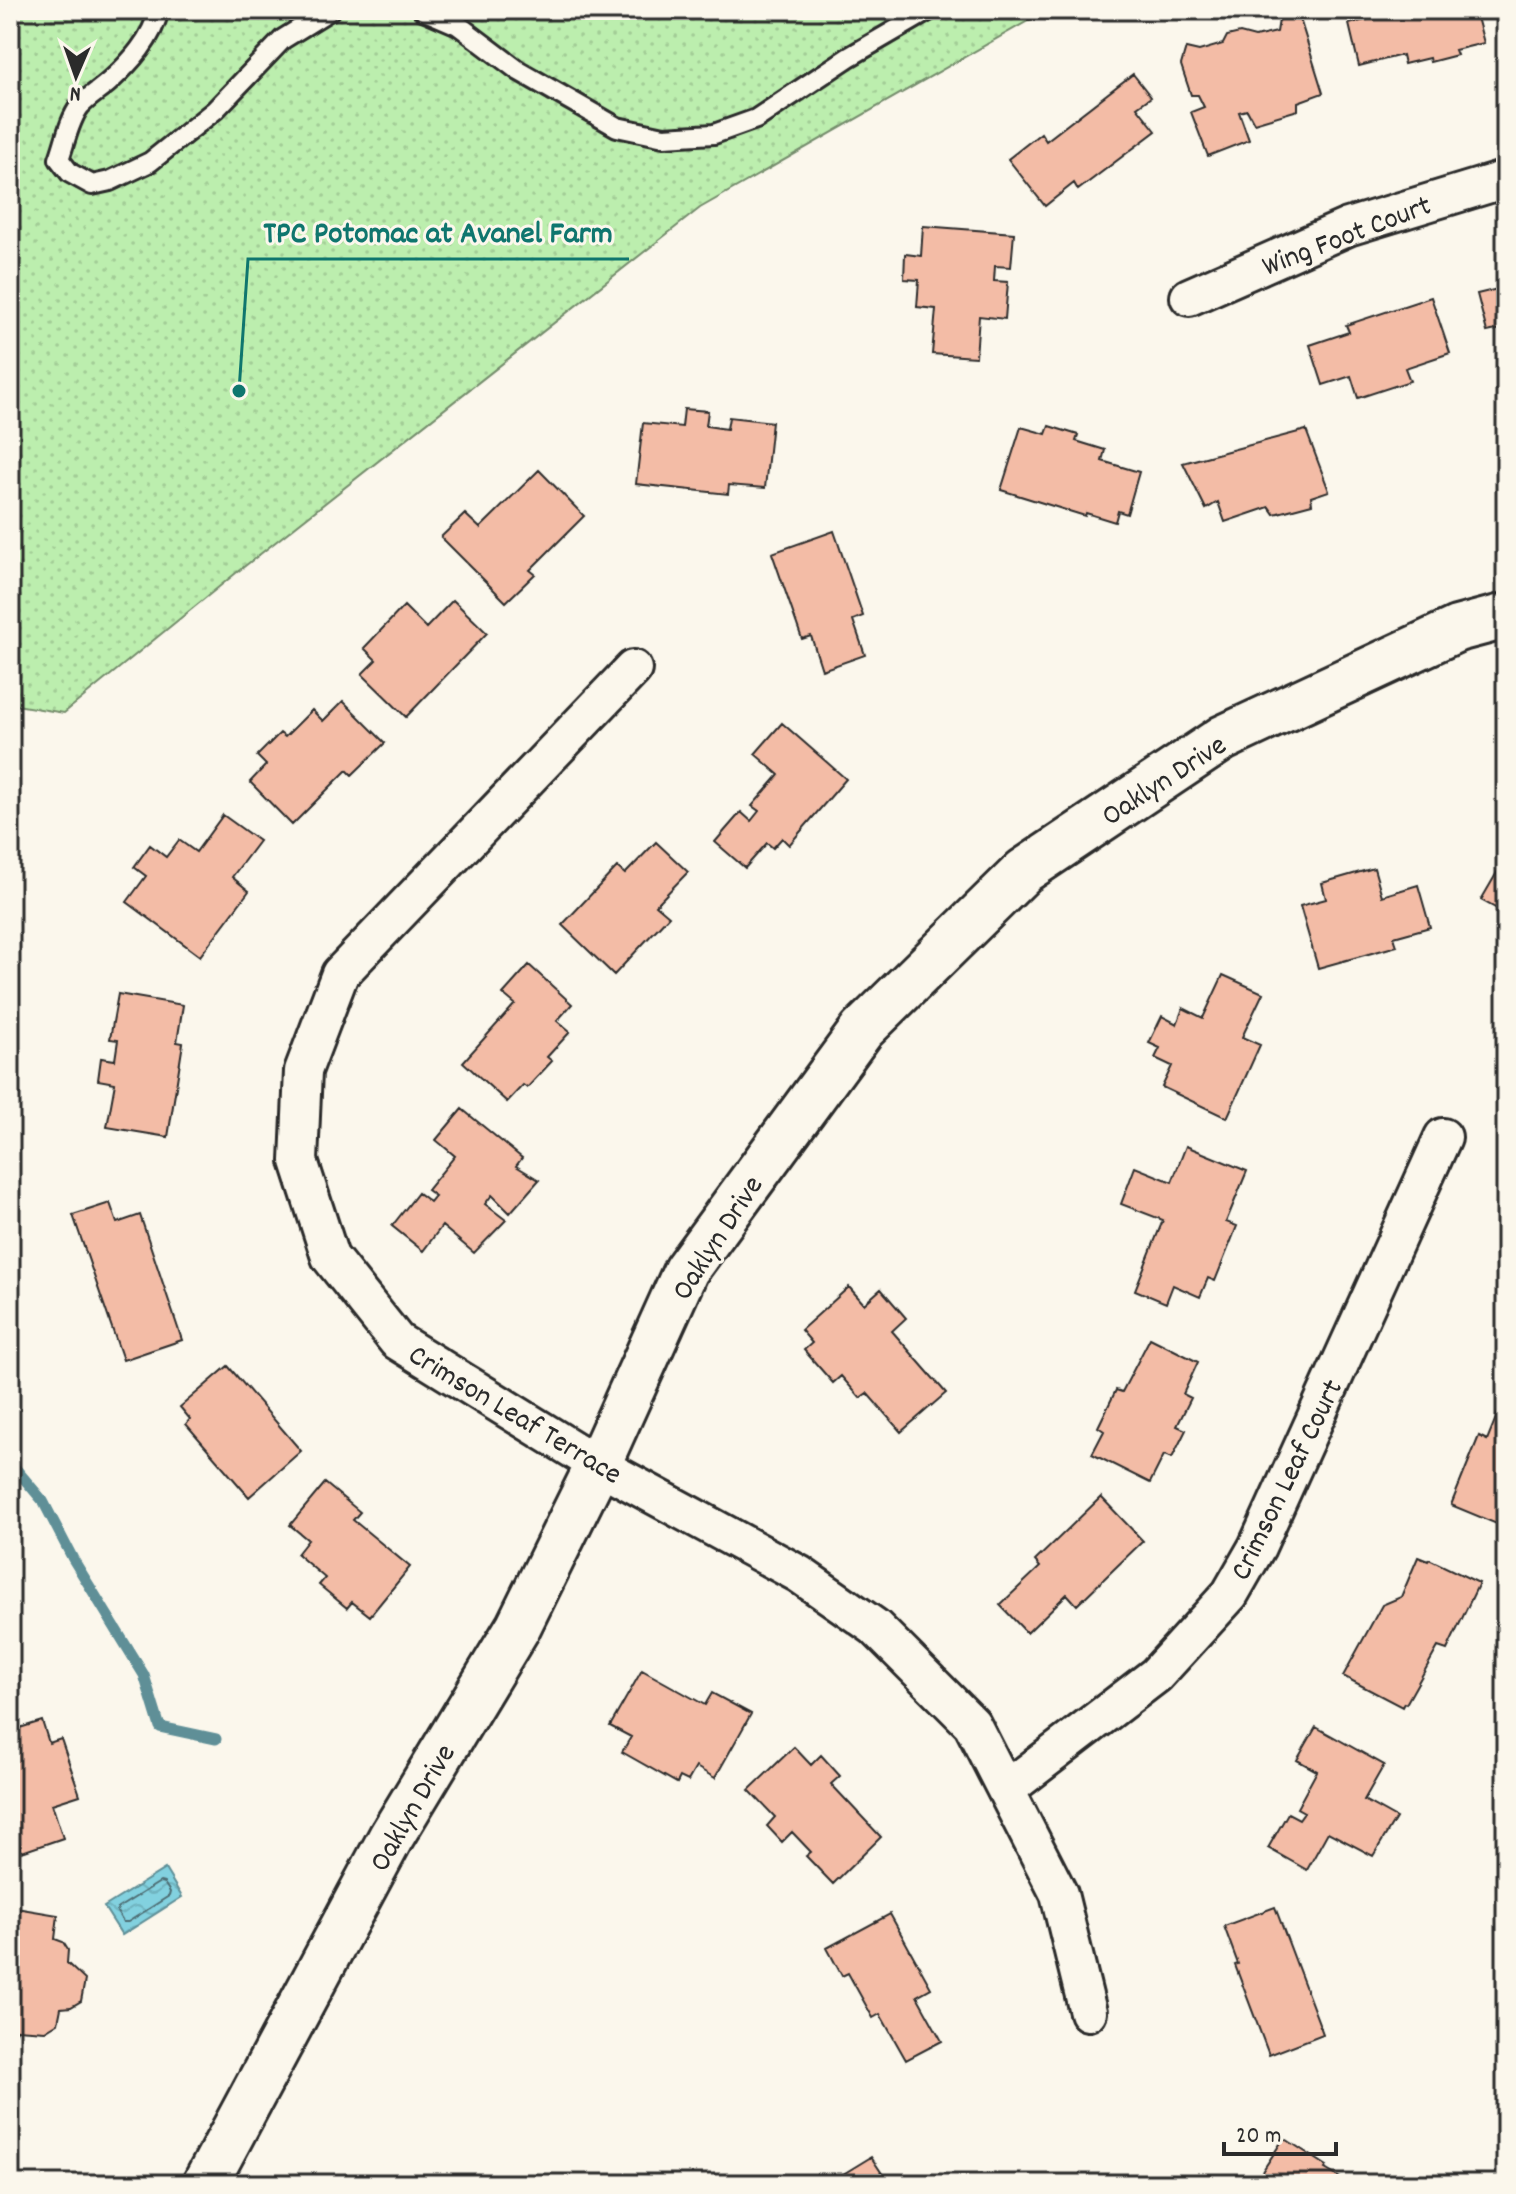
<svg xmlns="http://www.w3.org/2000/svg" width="1516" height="2194" viewBox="0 0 1516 2194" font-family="Dekko,sans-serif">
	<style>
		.green { fill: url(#green-dots); stroke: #748c6c; stroke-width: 2 }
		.water { fill: url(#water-waves); stroke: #5f8f97; stroke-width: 2 }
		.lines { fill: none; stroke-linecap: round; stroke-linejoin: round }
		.shore { stroke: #4e6d73; stroke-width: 2 }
		.stream { stroke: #5f8f97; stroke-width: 11 }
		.building { fill: #f3bca6; stroke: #2b2b2b; stroke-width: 2 }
		.service-casing { stroke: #2b2b2b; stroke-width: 24 }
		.minor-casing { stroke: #2b2b2b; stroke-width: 42 }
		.tertiary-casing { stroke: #2b2b2b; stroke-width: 50 }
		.service { stroke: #fbf7ec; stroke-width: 18 }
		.minor { stroke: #fbf7ec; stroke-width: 36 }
		.tertiary { stroke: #fbf7ec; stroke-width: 44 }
		.labels { text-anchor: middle; stroke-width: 6; stroke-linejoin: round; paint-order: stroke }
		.street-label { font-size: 30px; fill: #2b2b2b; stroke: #fbf7ec }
		.leader { fill: none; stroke: #0f766e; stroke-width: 3 }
		.callout-dot { fill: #0f766e; stroke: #fbf7ec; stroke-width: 3 }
		.callout-label { font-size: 32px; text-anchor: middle; font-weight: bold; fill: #0f766e; stroke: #fbf7ec; stroke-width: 6; stroke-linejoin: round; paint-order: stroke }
	</style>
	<defs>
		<pattern id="green-dots" width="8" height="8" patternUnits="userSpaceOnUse" patternTransform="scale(2)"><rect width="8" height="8" fill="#bceeae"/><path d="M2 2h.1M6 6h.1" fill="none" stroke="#a2cc96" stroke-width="1.8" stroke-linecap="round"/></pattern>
		<pattern id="water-waves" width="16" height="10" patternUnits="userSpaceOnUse" patternTransform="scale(2)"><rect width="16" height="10" fill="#82d1df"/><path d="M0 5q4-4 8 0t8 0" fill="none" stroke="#70b4c0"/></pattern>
	</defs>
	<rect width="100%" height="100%" fill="#fbf7ec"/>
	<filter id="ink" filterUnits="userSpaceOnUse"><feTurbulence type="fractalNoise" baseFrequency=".0125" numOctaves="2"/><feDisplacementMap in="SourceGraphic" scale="16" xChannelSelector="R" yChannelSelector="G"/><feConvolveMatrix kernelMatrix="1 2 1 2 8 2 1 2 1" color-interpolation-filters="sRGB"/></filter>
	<g filter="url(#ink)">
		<path class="green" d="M10 10H1047L700 208 236 573 64 713 10 704Z"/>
		<path class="water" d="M165 1869 182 1897 122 1935 104 1907Z"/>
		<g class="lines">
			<path class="shore" d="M160 1882 164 1883 170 1892 169 1896 128 1922H123L117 1912 118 1908Z"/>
			<path class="stream" d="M10 1462 43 1501 73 1559 144 1675 160 1727 216 1739"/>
		</g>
		<path class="building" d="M1388 10H1475L1484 43 1455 50 1457 55 1430 62 1429 58 1404 64 1402 55 1359 66 1349 24 1389 14Z
			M1291 15 1300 19 1323 93 1298 102V110L1254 123 1247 110 1239 112 1249 140 1208 156 1191 112 1204 107 1198 95H1191L1181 65 1186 48 1199 51 1223 44 1227 36 1240 33 1255 37 1277 32 1279 20Z
			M1133 74 1151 97 1137 107 1156 131 1078 190 1074 183 1045 206 1008 159 1041 133 1046 141Z
			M923 226 1014 233 1011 267 995 266 994 281 1008 282 1005 319 979 316 976 357 932 354 936 309 917 307 919 280 904 279 905 254 921 256Z
			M1506 287V328L1487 332 1477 294Z
			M1431 297 1450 353 1405 368 1410 381 1358 398 1351 376 1323 385 1310 345 1349 332 1346 325Z
			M684 409 708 411 706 426 727 429 729 417 772 422 765 488 729 485 728 494 636 484 643 423 682 427Z
			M1049 426 1078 435 1076 441 1105 450 1102 461 1139 472 1127 514 1118 511 1115 522 1086 513 1085 516 1001 490 1021 427 1046 434Z
			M1306 430 1329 491 1311 497 1312 504 1274 514 1269 507 1225 522 1218 502 1206 509 1183 463Z
			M539 470 584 516 530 570 535 574 506 602 441 537 465 514 480 528Z
			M834 531 863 616 853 620 865 655 822 670 811 636 802 639 772 553Z
			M453 600 487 633 406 717 362 674 376 660 364 648 404 606 426 628Z
			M343 701 385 743 352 775 347 770 292 825 250 782 266 765 257 756 280 733 285 737 312 710 323 721Z
			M782 723 846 779 789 845 782 838 773 848 767 843 745 868 715 842 741 812 751 821 759 811 752 806 779 775 755 754Z
			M223 815 259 841 232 877 249 891 200 956 127 902 146 876 134 867 150 845 166 857 179 840 196 852Z
			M656 842 688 872 656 905 669 916 614 975 562 925 617 867 625 874Z
			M1506 857V920L1496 914 1499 910 1481 900Z
			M1374 868 1382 896 1418 885 1430 927 1394 937 1397 946 1318 968 1300 906 1326 899 1322 883Z
			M529 965 572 1004 557 1021 570 1032 547 1057 552 1061 527 1088 523 1085 507 1102 463 1062 515 1004 503 994Z
			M1223 975 1263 993 1242 1037 1260 1045 1227 1118 1162 1087 1172 1066 1155 1058 1160 1048 1149 1043 1162 1016 1177 1024 1183 1008 1203 1018Z
			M118 994 183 1005 177 1042 183 1043 168 1137 107 1127 115 1083 98 1080 101 1058 115 1060 118 1040 110 1039Z
			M462 1109 522 1158 516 1166 539 1180 510 1213 492 1195 485 1204 506 1220 474 1253 442 1226 423 1251 392 1226 418 1193 430 1202 435 1196 427 1190 455 1156 436 1140Z
			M1186 1146 1247 1171 1226 1222 1237 1226 1215 1281 1208 1278 1200 1297 1173 1285 1166 1303 1135 1290 1163 1220 1121 1204 1135 1167 1172 1182Z
			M110 1203 117 1223 140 1215 182 1340 123 1360 73 1215Z
			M849 1287 864 1304 881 1289 906 1318 892 1331 946 1393 901 1432 867 1393 860 1398 841 1376 833 1383 804 1350 812 1343 801 1330Z
			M1150 1338 1198 1362 1183 1394 1191 1398 1177 1426 1186 1430 1172 1458 1164 1455 1150 1483 1092 1454 1104 1431 1098 1427 1116 1390 1122 1392Z
			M228 1366 301 1451 249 1497 186 1424 190 1419 180 1407Z
			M1506 1393V1521L1504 1527 1451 1505 1479 1436 1487 1440Z
			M325 1483 360 1512 353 1520 410 1567 370 1616 352 1602 347 1608 319 1585 325 1578 297 1554 308 1540 290 1525Z
			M1101 1497 1143 1541 1077 1605 1067 1594 1027 1633 1000 1605 1040 1567 1035 1561Z
			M1418 1557 1428 1561 1429 1559 1479 1583 1447 1650 1438 1647 1406 1704 1404 1703 1402 1707 1343 1676 1382 1605 1401 1597Z
			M642 1670 705 1705 712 1693 751 1714 715 1778 696 1767 688 1781 680 1777 677 1783 622 1752 631 1737 610 1726Z
			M42 1721 49 1743 61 1739 80 1795 52 1804 63 1838 22 1852 10 1815V1731Z
			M1316 1727 1384 1765 1364 1800 1396 1818 1373 1856 1328 1832 1307 1870 1268 1848 1288 1813 1299 1819 1304 1812 1297 1808 1317 1771 1297 1760Z
			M794 1747 811 1765 821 1755 840 1776 831 1784 881 1837 833 1884 806 1856 811 1852 792 1832 782 1842 767 1826 775 1817 749 1790Z
			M10 1907 58 1915 55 1939 63 1942 68 1950 67 1963 85 1980 81 2001 71 2007 61 2008 58 2023 45 2031 17 2029 15 2034 10 2032Z
			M1275 1907 1323 2034 1269 2055 1235 1965 1238 1964 1224 1926Z
			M890 1914 931 1988 917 1996 942 2041 906 2060 880 2014 873 2018 848 1973 842 1976 827 1948Z
			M1284 2138 1327 2166 1325 2169 1350 2184H1254Z
			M871 2157 889 2184H827Z"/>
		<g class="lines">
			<defs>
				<path id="service" d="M159 10C152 39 131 62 109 82 100 90 88 97 80 106 69 120 65 143 59 159L70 173 92 185 110 181 150 162 215 110 283 39 330 10
					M423 10 458 25 519 71 617 127 664 137 714 134 756 119 849 57 930 10"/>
				<path id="minor" d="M1189 297 1348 227 1506 179
					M633 669 340 974 303 1071 299 1161 330 1257 397 1341 598 1465 799 1574 875 1627 972 1724 1059 1894 1088 2012
					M1007 1789 1156 1675 1230 1594 1257 1547 1443 1137"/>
				<path id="tertiary" d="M205 2184 391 1837 518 1627 598 1465 686 1270 862 1030 1024 871 1223 738 1457 629 1506 616"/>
			</defs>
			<use href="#service" class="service-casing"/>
			<use href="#minor" class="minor-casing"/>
			<use href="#tertiary" class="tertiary-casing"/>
			<use href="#service" class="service"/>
			<use href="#minor" class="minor"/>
			<use href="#tertiary" class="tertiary"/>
		</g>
	</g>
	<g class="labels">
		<g class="street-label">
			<text transform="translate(1346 234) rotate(-21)" y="10">Wing Foot Court</text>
			<text transform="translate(1163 779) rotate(-33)" y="10">Oaklyn Drive</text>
			<text transform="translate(716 1237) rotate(-57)" y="10">Oaklyn Drive</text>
			<text transform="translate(516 1413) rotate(31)" y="10">Crimson Leaf Terrace</text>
			<text transform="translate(1285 1479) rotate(-64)" y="10">Crimson Leaf Court</text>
			<text transform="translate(411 1807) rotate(-60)" y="10">Oaklyn Drive</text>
		</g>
	</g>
	<path class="leader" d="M239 391L248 259H629"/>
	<circle class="callout-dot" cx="239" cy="391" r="8"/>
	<g class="callout-label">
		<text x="438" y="242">TPC Potomac at Avanel Farm</text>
	</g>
	<rect width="1516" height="2194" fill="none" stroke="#fbf7ec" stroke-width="40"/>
	<rect x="20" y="20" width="1476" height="2154" fill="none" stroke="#2b2b2b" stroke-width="3" filter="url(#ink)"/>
	<g transform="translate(76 76) rotate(182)" stroke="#fbf7ec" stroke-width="6" paint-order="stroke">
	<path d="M0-6L14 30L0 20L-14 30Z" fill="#2b2b2b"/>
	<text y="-12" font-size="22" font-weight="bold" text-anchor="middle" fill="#2b2b2b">N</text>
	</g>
	<path d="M1224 2142v12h112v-12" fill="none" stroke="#2b2b2b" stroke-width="4"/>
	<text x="1236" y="2142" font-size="24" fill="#2b2b2b" stroke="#fbf7ec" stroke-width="6" paint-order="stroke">20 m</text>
</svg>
